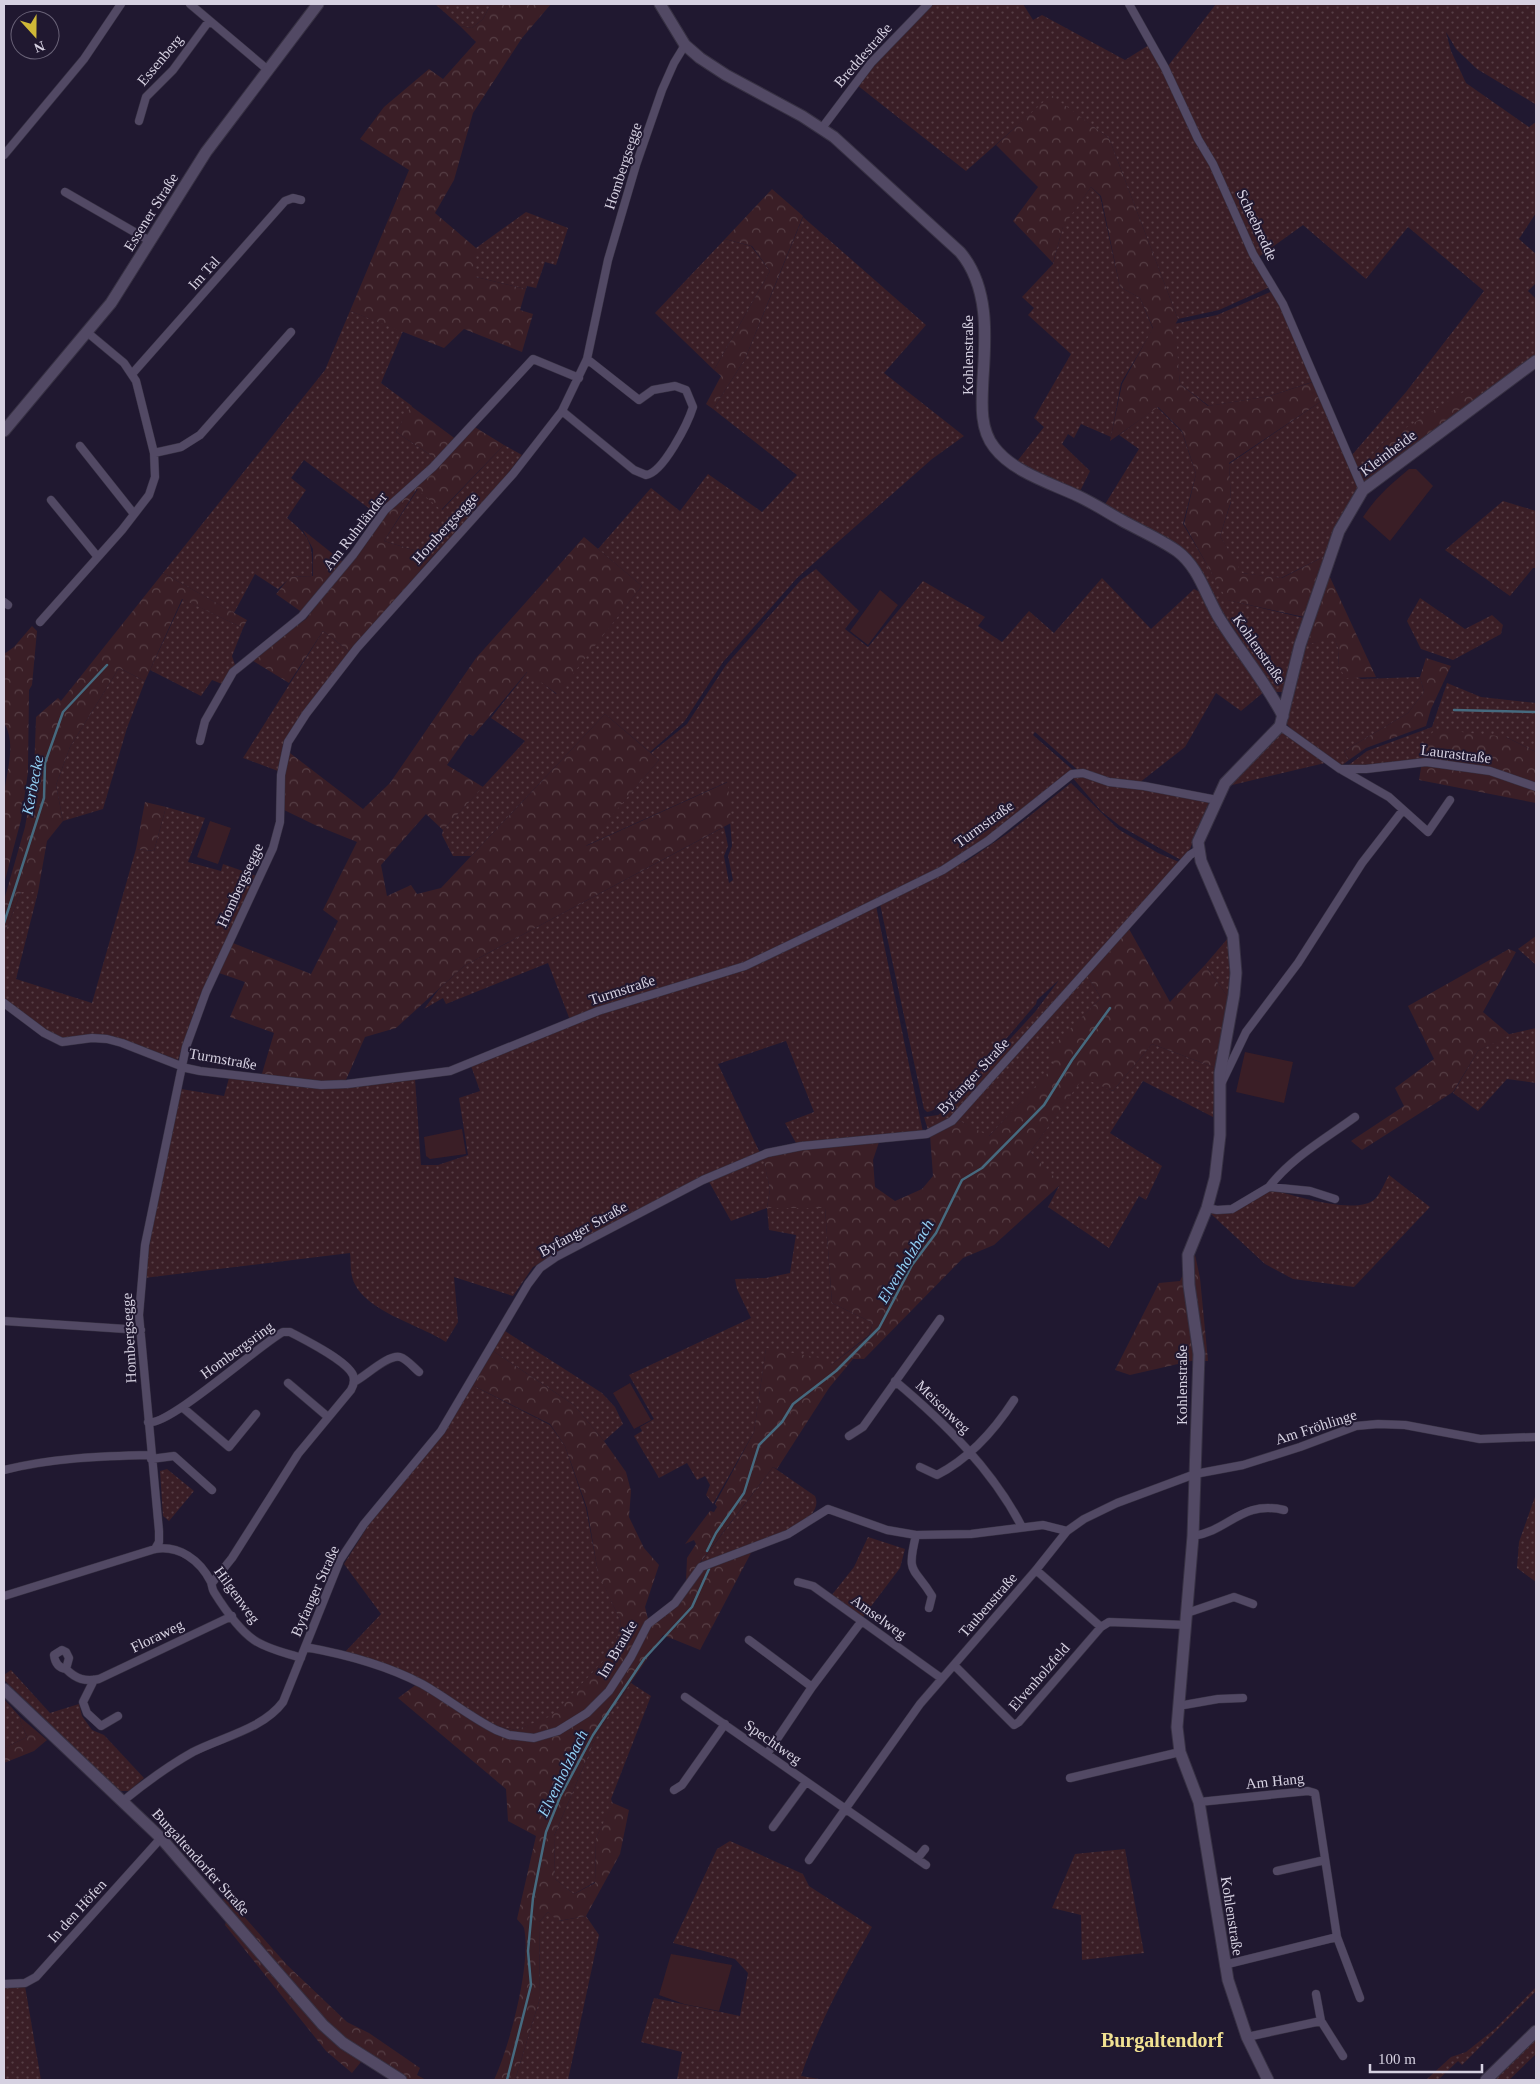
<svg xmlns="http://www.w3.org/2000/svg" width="1540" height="2084" viewBox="0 0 1540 2084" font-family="Georgia,serif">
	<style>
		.green { fill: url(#green-dots) }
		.forest { fill: url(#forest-crowns) }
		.pitch { fill: #3a1e26 }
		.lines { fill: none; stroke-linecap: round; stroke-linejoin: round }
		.stream { stroke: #466a7f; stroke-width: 2.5 }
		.street-casing { stroke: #373143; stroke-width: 9 }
		.secondary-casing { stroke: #373143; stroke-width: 13 }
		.street { stroke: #524964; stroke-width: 8 }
		.secondary { stroke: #524964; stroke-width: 11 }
		.labels { text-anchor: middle; stroke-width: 4; stroke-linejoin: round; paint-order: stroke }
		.street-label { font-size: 15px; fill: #d6d1e1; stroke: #201830 }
		.water-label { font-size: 16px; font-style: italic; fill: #92d0f5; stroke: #201830 }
		.district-label { font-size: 20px; font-weight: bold; fill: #f0e192; stroke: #201830 }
	</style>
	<defs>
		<pattern id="green-dots" width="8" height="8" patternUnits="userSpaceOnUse" patternTransform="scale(1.25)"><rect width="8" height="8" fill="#3a1e26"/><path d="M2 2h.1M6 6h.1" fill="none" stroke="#563e45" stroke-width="1.8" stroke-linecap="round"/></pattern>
		<pattern id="forest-crowns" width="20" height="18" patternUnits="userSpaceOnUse" patternTransform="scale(1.25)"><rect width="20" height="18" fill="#3a1e26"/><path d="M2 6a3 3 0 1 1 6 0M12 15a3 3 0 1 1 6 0" fill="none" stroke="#563e45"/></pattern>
	</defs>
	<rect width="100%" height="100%" fill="#201830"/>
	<path class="green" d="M435 4H491L483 19 472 28 460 26Z
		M934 4H1023L1033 20 1042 15 1125 60 1149 45 1164 71 1216 4H1536L1535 104 1477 69 1456 49 1446 32 1451 51 1466 83 1529 127 1536 122V213L1519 239 1536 254V283L1528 291 1536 299V355L1482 395 1415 424 1385 441 1358 471 1352 455 1406 392 1484 291 1408 227 1366 279 1303 225 1253 261 1270 287 1219 310 1178 319 1109 138 1051 96 966 171 857 85 916 20Z
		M1091 187 1100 196 1120 287 1140 298 1153 329 1121 383 1111 437 1081 424 1074 438 1068 434 1062 444 1090 471 1080 491 1015 464 1044 427 1034 418 1071 354 1028 315 1034 308 1022 297 1053 264 1063 226Z
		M526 212 568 228 556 265 545 262 536 288 527 286 526 289 476 277V248Z
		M803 217 926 325 884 373 964 436 932 459 797 578 723 662 684 722 650 752 605 714 471 856H453L442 835 443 830 525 741 491 718 528 671 556 694 642 586 598 549 651 488 680 511 708 474 762 512 797 475 713 409 745 359Z
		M725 239 751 246 770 271 714 370 655 313Z
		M1275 290 1315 381 1270 396 1209 406 1180 384 1174 324 1217 315Z
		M350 311 403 331 381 383 412 406 396 432 438 460 378 515 304 460 291 478 306 490 287 518C312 538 313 545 312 576L291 577 278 589 255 574 234 613 163 573 325 370Z
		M1323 400 1361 490 1327 555 1281 578 1241 573 1220 536 1231 502 1229 464Z
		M1157 407 1182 432 1196 474 1183 524 1228 600 1304 618 1285 689 1282 692H1276L1220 608 1198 567 1104 506 1139 449 1119 435Z
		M504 445 522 455 487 500 433 556 384 541 418 489 442 510Z
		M1503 501 1536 511V568H1533L1510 596 1445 550Z
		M816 569 859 611 845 629 868 647 923 581 985 617 978 626 1002 642 1029 611 1054 633 1102 578 1151 629 1194 589 1202 593 1265 691 1241 711 1216 693 1185 747 1139 783 1118 782 1079 771 1035 732 1033 735 1074 771 986 840 943 868 757 959 570 1020 548 963 446 1004 443 998 424 1009 439 989 464 966 724 827 728 846 724 856 729 883 733 880 728 856 732 846 727 782 585 846 659 760 651 753 687 724 726 665 801 580Z
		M1420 598 1465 629 1492 615 1503 625 1501 634 1453 660 1421 649 1407 621Z
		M183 599 243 628 232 656 235 665 222 684 212 680 201 696 150 670Z
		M323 631 350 652 290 732 283 745 278 771 243 758Z
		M1334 637 1339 650 1338 666 1361 679 1420 677 1424 692 1408 713 1344 751 1349 760 1341 766 1297 735 1285 722 1305 645Z
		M119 668 145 681 127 728 103 809 63 821 56 785 70 747Z
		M1447 683 1481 697 1536 703V752L1506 737 1422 759 1346 767 1367 751 1432 727Z
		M1282 732 1325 763 1228 786Z
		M1077 775 1157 790 1209 802 1190 849 1181 860 1120 826 1101 811 1072 777Z
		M1071 783 1118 829 1158 853 1179 862 948 1120 928 1130 924 1117 938 1115 945 1110 1035 1012 1059 980 1037 1000 1036 1004C1018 1024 949 1111 927 1112L924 1109 880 904 963 860 964 863 1008 833Z
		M166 807 205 818 188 862 221 871 223 864 257 876 195 1009 178 1060 133 1043 56 1038 4 1001V935L21 892H38L16 979 92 1003 136 849 154 851Z
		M876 906 923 1132 796 1143 785 1123 814 1112 786 1041 718 1064 760 1153 594 1234 533 1267 513 1296 454 1277 458 1322 446 1342C421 1325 359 1310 352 1276 350 1269 351 1260 350 1253L144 1278 162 1171 181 1089 224 1096 229 1078 344 1088 387 1080 415 1079 421 1165H438L468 1155 459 1098 480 1091 471 1066 602 1013 739 970Z
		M1536 936V965L1518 949Z
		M1228 938 1231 957 1230 1000 1205 965Z
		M1087 975 1101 998 1051 1049 1055 1066 988 1137 958 1120Z
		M1536 1028V1083L1507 1079 1478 1111 1453 1093 1478 1051 1510 1034Z
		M1152 1044 1216 1068 1213 1117 1143 1081 1110 1133 1162 1166 1146 1200 1139 1196 1109 1248 1048 1207 1060 1184 1030 1152 1083 1077 1113 1091Z
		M763 1157 770 1189 767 1208H825L832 1303 873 1323 869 1335 831 1365 766 1349 754 1432 713 1504 706 1495 710 1485 705 1476 697 1480 687 1463 659 1478 634 1436 642 1431 640 1427 654 1419 629 1375 751 1318 737 1289 735 1279 766 1278 790 1273 796 1235 769 1230 767 1208 731 1221 708 1180Z
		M1389 1175 1430 1207 1354 1287 1293 1279 1265 1264 1210 1213H1232L1270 1189C1293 1195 1356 1216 1375 1199 1381 1193 1385 1182 1389 1175Z
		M505 1331 602 1393 615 1407 623 1424 604 1441 574 1405 493 1351Z
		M472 1385 550 1425 565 1446 586 1508 598 1572 621 1622 614 1650 551 1717 516 1730 482 1723 421 1679 345 1652 381 1614 344 1564 368 1526Z
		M773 1467 815 1496C830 1529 722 1556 701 1562Z
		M167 1469 194 1491 169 1521 163 1516 160 1471Z
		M1536 1494V1582L1517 1568 1519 1542Z
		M868 1537 905 1549 900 1568 863 1617 831 1596 854 1567Z
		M11 1670 50 1713 79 1704 82 1716 92 1730 104 1735 144 1778 129 1791H120L4 1680V1675Z
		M631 1683 651 1696 611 1799 613 1804 596 1838 595 1882 574 1894 555 1879 554 1836 599 1730Z
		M4 1699 21 1718 20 1720 27 1737 4 1748Z
		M730 1841 803 1874 809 1886 872 1927C845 1975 819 2023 801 2076L825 2080H677L682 2052 641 2042 654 1998 740 2016 748 1973 735 1959 673 1943 717 1849Z
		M1125 1849 1144 1953 1082 1960 1081 1915 1052 1908 1075 1854Z
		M548 1912 559 1921 586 1916 599 1935 568 2080H515L540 1998 539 1922Z
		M25 1986 41 2080H4V1987Z
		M1536 1987V1991L1462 2065 1458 2061 1438 2080H1426L1451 2057 1466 2052 1496 2028Z
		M1536 2032V2054L1509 2080H1487Z"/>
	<path class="forest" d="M491 4H551L522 38 473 113 454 180 435 213 476 248V277L526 289 520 310 533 314 522 352 464 329 444 348 350 311 409 170 360 139 384 107 429 69 443 79 476 42 460 26 472 28 483 19Z
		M1051 95 1109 138 1178 319 1175 325 1180 384 1208 406 1270 396 1316 381 1323 400 1229 463 1231 501 1220 536 1242 573 1282 578 1327 555 1304 617 1227 600 1184 524 1196 474 1182 431 1158 407 1110 441 1122 384 1153 328 1140 298 1120 287 1101 196 1091 187 1063 227 1053 263 1013 221 1038 187 996 145Z
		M772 189 803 216 745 359 713 409 706 404 721 376 714 370 770 271 752 246 725 239Z
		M1468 389 1482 395 1364 485 1358 471 1385 441Z
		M411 406 457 440 438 460 396 432Z
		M473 426 504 445 441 510 417 489 384 541 433 556 350 652 323 631 289 683 250 659 306 619 387 510Z
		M303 530 343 562 303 613 276 594 290 577 313 576V549Z
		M584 537 642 586 557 694 527 672 473 736 469 734 447 765 483 787 443 830 426 814 381 865 387 896 411 885 417 894 441 888 605 714 659 760 586 846 728 782 731 823 464 966 396 1028 365 1037 345 1082H321L261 1077 274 1033 230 1017 245 982 219 973 233 943 311 974 338 921 323 910 357 842 315 825 284 810 283 782 290 753 363 809 390 783 476 658Z
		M163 573 247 620 243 628 182 599 145 681 119 668 70 747 56 785 63 821 47 841 38 892H21L4 935V900L25 827 34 774 36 717 58 698 61 701Z
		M1329 575 1376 677 1346 678 1338 666 1339 650 1334 638 1305 645Z
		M32 626 37 631 32 685 29 690 28 772 21 820 4 884C4 855 1 824 4 795 6 772 17 744 4 723V654L14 647Z
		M1426 658 1451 666 1431 709 1426 726 1366 748 1349 760 1344 751 1408 713 1424 692 1420 677Z
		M1435 729 1506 737 1536 752V803L1419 780 1425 743Z
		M145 802 166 807 154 851 136 849Z
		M1129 929 1170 1002 1205 965 1230 1000 1216 1068 1152 1044 1113 1091 1083 1078 1030 1152 1061 1184 994 1245 963 1258 864 1359H853L829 1388 777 1469 773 1467 686 1581 687 1558 696 1544 694 1540 685 1544 710 1511 714 1512 717 1507 715 1504 754 1432 766 1348 826 1359 831 1365 869 1336 873 1323 832 1303 825 1208H767L770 1189 763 1158 791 1150 879 1142 873 1160 875 1187 895 1201 922 1189 933 1176 930 1135 946 1129 958 1120 989 1136 1054 1066 1050 1049 1101 998 1087 975Z
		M1509 949 1516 952 1483 1012 1510 1035 1478 1051 1453 1092 1362 1150 1351 1141 1404 1106 1395 1088 1434 1059 1408 1006Z
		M1194 1250 1200 1278 1208 1361H1191L1130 1375 1115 1370 1159 1283 1180 1281Z
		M493 1351 574 1405 604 1441 626 1472 631 1491 629 1517 644 1548 659 1565 645 1607 648 1619C627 1660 607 1699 567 1724 558 1730 546 1736 535 1736 516 1737 500 1730 483 1723L516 1730 551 1716 614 1650 621 1622 598 1573 587 1508 565 1446 550 1424 472 1385Z
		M752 1551 700 1650 663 1635 599 1730 554 1836 555 1879 574 1894 595 1883 596 1838 613 1803 629 1810 620 1854 586 1916 558 1921 548 1912 539 1922 540 1998 515 2080H494C509 2048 532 1963 524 1928 523 1925 519 1922 517 1919L536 1836 508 1821 506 1789 398 1698 417 1684 483 1727 536 1740 588 1714 654 1620 682 1599 697 1574 709 1565Z
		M21 1718 47 1740 34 1751 4 1763V1748L27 1737 20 1720Z
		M225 1895 287 1965 347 2022 369 2033 420 2068 417 2075 426 2080H409L344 2041 223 1900Z
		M228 1914 307 2009 365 2057 352 2073 326 2051 225 1925Z"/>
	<path class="pitch" d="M1409 469H1416L1433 486 1390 541 1363 517C1376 497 1391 484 1409 469Z
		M880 590 898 605 868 645 850 631Z
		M210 821 231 828 218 864 197 857Z
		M1245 1052 1293 1062 1284 1103 1236 1092Z
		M462 1129 466 1154 430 1159 426 1156 424 1137Z
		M630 1383 651 1420 634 1429 613 1393Z
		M671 1954 732 1965 719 2011 684 2004 659 1995Z"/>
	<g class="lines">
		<path class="stream" d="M1454 710 1536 712
			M4 923 44 798 45 763 63 712 107 665
			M707 1551 716 1533 744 1493 759 1445 782 1422 793 1404 836 1371 879 1328 912 1265 936 1233 962 1180 982 1168 1044 1105 1072 1060 1110 1008
			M507 2080 531 1985 528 1951 533 1898 546 1832 560 1797 593 1735 644 1659 692 1607 709 1569"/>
		<defs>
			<path id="street" d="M190 4 268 70
				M1129 4 1165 68 1198 139 1213 164 1253 254 1283 304 1363 490
				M139 121 146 97 173 70 209 21
				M822 128 871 63 928 4
				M4 155 84 59 121 4
				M65 192 150 241
				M132 374 285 201 293 198 301 200
				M562 411 634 470 646 475C663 473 688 423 693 407L686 390 675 386 653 390 639 400 587 359
				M80 446 134 514
				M154 453 181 447 200 435 291 332
				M51 500 97 556
				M4 602 8 605
				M40 622 122 530 149 495 155 477 154 453 136 381 124 363 88 333
				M1280 726 1340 769H1366L1426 762 1490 771 1536 787
				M200 741 205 721 233 672 302 616 353 555 385 510 433 467 533 359 579 378
				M1342 770 1389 797 1428 832 1450 800
				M4 1003 44 1033 62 1042 92 1038 107 1039 122 1043 186 1068 200 1071 321 1085 347 1084 450 1071 598 1011 745 966 831 925 943 870 989 840 1072 774 1083 773 1109 782 1144 786 1217 800
				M1222 1082 1246 1032 1298 963 1362 863 1403 810
				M1269 1187C1291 1158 1325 1139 1355 1117
				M1207 1208 1217 1210 1232 1209 1269 1187 1310 1191 1335 1199
				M4 1321 141 1330
				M895 1381C944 1422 992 1469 1022 1527
				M354 1382C366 1376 388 1354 400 1357 407 1359 414 1368 419 1372
				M288 1383 328 1417
				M182 1407 229 1447 256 1414
				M148 1422C167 1428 260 1344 283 1332H290C305 1340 346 1360 353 1375 355 1381 354 1385 351 1390L298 1454 232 1558 212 1583
				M849 1436 863 1427 940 1319
				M151 1459 174 1456 212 1490
				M920 1467 937 1475C970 1458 994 1431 1014 1400
				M4 1470C52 1458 101 1456 151 1455
				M916 1535C906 1576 914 1566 932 1596L929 1608
				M1193 1536C1229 1531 1241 1500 1284 1510
				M155 1549 159 1542V1531L139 1315 145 1245 186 1047 206 992 273 848 280 822 281 775 288 742 306 714 357 648 513 474 562 411 587 359 608 260 636 165 662 90 674 63 685 45
				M1036 1570 1101 1627
				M798 1582 813 1586 941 1678
				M4 1596 155 1549C179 1545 200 1560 211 1582 212 1585 212 1589 214 1592 224 1608 238 1629 254 1640 267 1649 286 1653 301 1658
				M1187 1613 1234 1597 1253 1604
				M749 1640 812 1687
				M305 1647C344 1654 386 1665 422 1684 447 1698 470 1717 496 1730L509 1735 534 1738 558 1731 587 1713 609 1691 631 1657 648 1624 675 1603 701 1567 788 1534 828 1509 887 1530 916 1535 971 1534 1043 1525 1067 1531
				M954 1665 1014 1725 1019 1722 1101 1627 1109 1622 1186 1625
				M66 1669C59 1668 55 1663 54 1655L62 1650 66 1652 69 1658 66 1669C76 1679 85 1682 99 1679L232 1616
				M94 1680 83 1702 87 1713 101 1726 118 1716
				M685 1697 926 1865
				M1178 1706 1218 1699 1243 1698
				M767 1754 812 1687 861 1622
				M1070 1778 1180 1752
				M674 1790 682 1785 725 1724
				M123 1801C145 1783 168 1766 193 1752 222 1737 263 1729 283 1702L340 1560 364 1524 441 1431 528 1284 540 1268 556 1257 703 1180 767 1153 802 1146 927 1134 952 1121 1190 855 1198 850
				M1199 1802 1308 1791 1315 1793 1337 1937 1360 1998
				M773 1827 806 1782
				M917 1859 925 1849
				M809 1860 920 1704 1036 1570 1067 1531 1084 1519 1117 1503 1195 1474 1243 1465 1300 1447 1356 1426 1378 1424 1405 1425 1480 1439 1536 1437
				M1277 1871 1325 1860
				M1224 1965 1337 1937
				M4 1984 25 1983 36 1977 161 1838
				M1316 1994 1321 2021 1343 2056
				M1247 2037 1321 2021"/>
			<path id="secondary" d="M660 4 685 45 700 58 726 75 802 116 834 137 960 252C989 286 986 335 983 378 982 401 979 428 994 447 1013 472 1050 483 1078 496 1093 503 1107 512 1121 520 1139 530 1160 539 1177 551 1200 568 1206 598 1221 621 1241 653 1265 681 1283 716
				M4 431 111 303 206 152 318 4
				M4 1689 161 1838 323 2025 343 2043 401 2080
				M1268 2080 1247 2037 1228 1980 1199 1802 1180 1752 1177 1727 1193 1536 1199 1354 1189 1285 1188 1255 1207 1208 1215 1178 1220 1135V1073L1234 995 1236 973 1233 936 1201 861 1198 842 1225 783 1280 726 1300 645 1339 531 1363 490 1536 361
				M1486 2080 1536 2031"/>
		</defs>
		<use href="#street" class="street-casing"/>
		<use href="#secondary" class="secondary-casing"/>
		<use href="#street" class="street"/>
		<use href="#secondary" class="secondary"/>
	</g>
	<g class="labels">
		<g class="street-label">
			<text transform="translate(863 55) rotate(-49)" y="5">Breddestraße</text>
			<text transform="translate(160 60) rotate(-50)" y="5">Essenberg</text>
			<text transform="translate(623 166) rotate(-72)" y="5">Hombergsegge</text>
			<text transform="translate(151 212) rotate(-58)" y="5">Essener Straße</text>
			<text transform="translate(1257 225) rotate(65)" y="5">Scheebredde</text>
			<text transform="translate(204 273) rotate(-48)" y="5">Im Tal</text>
			<text transform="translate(968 355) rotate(-90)" y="5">Kohlenstraße</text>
			<text transform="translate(1388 453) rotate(-37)" y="5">Kleinheide</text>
			<text transform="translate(445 528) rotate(-48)" y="5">Hombergsegge</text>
			<text transform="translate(355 531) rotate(-52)" y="5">Am Ruhrländer</text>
			<text transform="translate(1259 649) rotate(55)" y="5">Kohlenstraße</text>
			<text transform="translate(1456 754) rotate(7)" y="5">Laurastraße</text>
			<text transform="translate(984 824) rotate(-36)" y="5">Turmstraße</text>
			<text transform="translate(240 885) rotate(-65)" y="5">Hombergsegge</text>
			<text transform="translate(622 990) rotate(-18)" y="5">Turmstraße</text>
			<text transform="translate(223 1059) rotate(10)" y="5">Turmstraße</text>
			<text transform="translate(973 1076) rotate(-47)" y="5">Byfanger Straße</text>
			<text transform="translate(583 1229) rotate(-29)" y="5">Byfanger Straße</text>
			<text transform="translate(129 1338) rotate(-93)" y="5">Hombergsegge</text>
			<text transform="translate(237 1350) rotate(-36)" y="5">Hombergsring</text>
			<text transform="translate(1182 1385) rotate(-90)" y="5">Kohlenstraße</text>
			<text transform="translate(943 1407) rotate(44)" y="5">Meisenweg</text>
			<text transform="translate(1316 1427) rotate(-18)" y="5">Am Fröhlinge</text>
			<text transform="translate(315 1591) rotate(-66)" y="5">Byfanger Straße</text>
			<text transform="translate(237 1595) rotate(54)" y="5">Hilgenweg</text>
			<text transform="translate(988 1605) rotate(-49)" y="5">Taubenstraße</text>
			<text transform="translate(879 1617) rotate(36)" y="5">Amselweg</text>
			<text transform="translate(157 1636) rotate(-26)" y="5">Floraweg</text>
			<text transform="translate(617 1649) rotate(-60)" y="5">Im Brauke</text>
			<text transform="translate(1039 1677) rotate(-49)" y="5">Elvenholzfeld</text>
			<text transform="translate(773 1742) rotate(35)" y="5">Spechtweg</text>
			<text transform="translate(1275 1781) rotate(-6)" y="5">Am Hang</text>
			<text transform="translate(201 1862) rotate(48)" y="5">Burgaltendorfer Straße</text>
			<text transform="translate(77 1911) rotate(-48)" y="5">In den Höfen</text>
			<text transform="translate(1232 1916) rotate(81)" y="5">Kohlenstraße</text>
		</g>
		<g class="water-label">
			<text transform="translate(32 785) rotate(-79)" y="6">Kerbecke</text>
			<text transform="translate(905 1261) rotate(-59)" y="6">Elvenholzbach</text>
			<text transform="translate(562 1773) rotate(-64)" y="6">Elvenholzbach</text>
		</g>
		<g class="district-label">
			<text x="1162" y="2047">Burgaltendorf</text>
		</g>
	</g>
	<rect width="1540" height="2084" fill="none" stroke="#d6d1e1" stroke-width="10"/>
	<g transform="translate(35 35) rotate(159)"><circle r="24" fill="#201830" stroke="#696277"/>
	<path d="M0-4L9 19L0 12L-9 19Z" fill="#cfb837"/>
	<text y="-8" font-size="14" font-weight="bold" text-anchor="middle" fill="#d6d1e1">N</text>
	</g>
	<path d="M1370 2064v8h112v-8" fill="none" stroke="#d6d1e1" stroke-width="2.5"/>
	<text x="1378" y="2064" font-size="15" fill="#d6d1e1" stroke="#201830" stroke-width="4" paint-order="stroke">100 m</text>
</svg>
